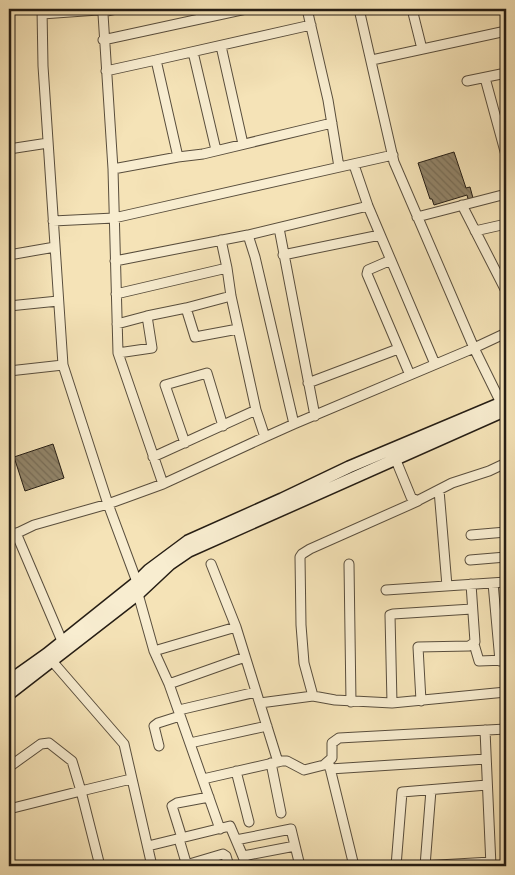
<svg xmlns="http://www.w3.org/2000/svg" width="515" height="875" viewBox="0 0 515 875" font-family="'IM FELL Great Primer',serif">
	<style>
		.building { fill: url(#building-back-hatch); stroke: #251d14 }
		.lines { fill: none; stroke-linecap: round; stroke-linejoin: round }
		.street-casing { stroke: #594e3d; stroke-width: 11 }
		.secondary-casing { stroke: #251d14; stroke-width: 14 }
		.street { stroke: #f8edd0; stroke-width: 9 }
		.secondary { stroke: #f8edd0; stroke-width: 11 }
	</style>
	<defs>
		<pattern id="building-back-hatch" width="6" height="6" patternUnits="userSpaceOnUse" patternTransform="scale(1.25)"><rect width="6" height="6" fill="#918469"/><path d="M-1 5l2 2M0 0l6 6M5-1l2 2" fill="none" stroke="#766b55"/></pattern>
	</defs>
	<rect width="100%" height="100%" fill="#f5e3b7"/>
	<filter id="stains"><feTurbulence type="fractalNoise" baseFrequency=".004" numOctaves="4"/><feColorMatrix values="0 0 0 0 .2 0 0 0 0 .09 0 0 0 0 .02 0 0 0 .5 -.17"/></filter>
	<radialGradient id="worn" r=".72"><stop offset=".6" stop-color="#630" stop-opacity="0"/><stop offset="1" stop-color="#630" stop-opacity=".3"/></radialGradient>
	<path class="building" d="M454 152 466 188 470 187 473 198 468 199 467 195 434 205 432 199H430L418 163Z
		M53 444 64 478 25 491 14 457Z"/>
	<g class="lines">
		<defs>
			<path id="street" d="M42 9 43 66 63 365 108 504 137 582 138 594 154 651 169 684 220 829
				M307 9 328 100 339 167
				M359 9 394 162 474 348 504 409
				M412 9 422 49
				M102 12 116 9
				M103 40 246 9
				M221 46 243 144
				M193 52 216 150
				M156 60 311 25
				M372 60 506 31
				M106 71 156 60 178 157 113 169
				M485 78 506 155
				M467 81 506 73
				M9 149 48 143
				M178 157 203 154 332 123
				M354 165 368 206 435 364
				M462 205 506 291
				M417 217 506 194
				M53 221 114 218 393 155
				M279 228 315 416
				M475 231 506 224
				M248 235 255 257 294 424
				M221 240 227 268
				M9 255 55 247
				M283 255 380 235
				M391 260 368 270 367 274 410 375
				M115 261 248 235 368 206
				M116 294 227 268 231 296 256 410 265 437 163 484
				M231 296 186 308 195 337 238 329
				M9 306 58 301
				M147 316 186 308
				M117 324 147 316 152 348 118 353
				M9 371 63 365
				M308 383 398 349
				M265 437 294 424 474 348 506 333
				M185 443 165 385 207 373 223 426
				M393 453 411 497 417 501 452 483 489 471 506 463
				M153 457 256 410
				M439 490 447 586
				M16 533 62 641
				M471 535 506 532
				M9 537 34 525 108 504 163 484 118 353 113 169 103 14 101 11 98 10 42 14
				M470 560 506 557
				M211 564 236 627 278 762
				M349 564 351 702
				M493 583 500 661
				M386 590 506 582
				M474 644 479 661 506 660
				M154 651 236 627
				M52 661 124 744 152 866
				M169 684 245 657
				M313 696 304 663 301 625 300 557 302 554 310 549 418 501
				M421 701 418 647 469 646 475 642 471 584
				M260 703 313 696 335 700 392 703 506 692
				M392 703 390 615 393 614 472 609
				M179 710 256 692
				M485 730 491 866
				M190 743 267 726
				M159 746 154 726 158 723 180 716
				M271 763 281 813
				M329 764 354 866
				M9 767 41 744 49 743 72 761 81 791 9 809
				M330 769 486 759
				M236 771 249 822
				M203 779 282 761H287L304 770 324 765 332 758V743L339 738 506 729
				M182 838 172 806 177 803 209 797
				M179 839 187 866
				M236 840 291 829 300 866
				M148 846 230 826 247 866
				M243 856 295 846
				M186 865 223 854 226 856 229 866
				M100 866 81 791 131 779
				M396 866 402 792 487 785
				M421 866 491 862
				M425 866 431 790"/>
			<path id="secondary" d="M9 681 47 654 137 582 149 570 188 541 282 499 349 467 506 401
				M9 694 138 594 170 564 189 551 506 410"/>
		</defs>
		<use href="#street" class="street-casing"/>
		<use href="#secondary" class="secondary-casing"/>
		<use href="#street" class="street"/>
		<use href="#secondary" class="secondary"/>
	</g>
	<rect width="515" height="875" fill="none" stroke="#f5e3b7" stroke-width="30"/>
	<rect x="10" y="10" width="495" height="855" fill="none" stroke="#251d14" stroke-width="2.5"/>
	<rect x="15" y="15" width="485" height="845" fill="none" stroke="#251d14"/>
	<rect width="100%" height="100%" filter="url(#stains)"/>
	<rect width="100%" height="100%" fill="url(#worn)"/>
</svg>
